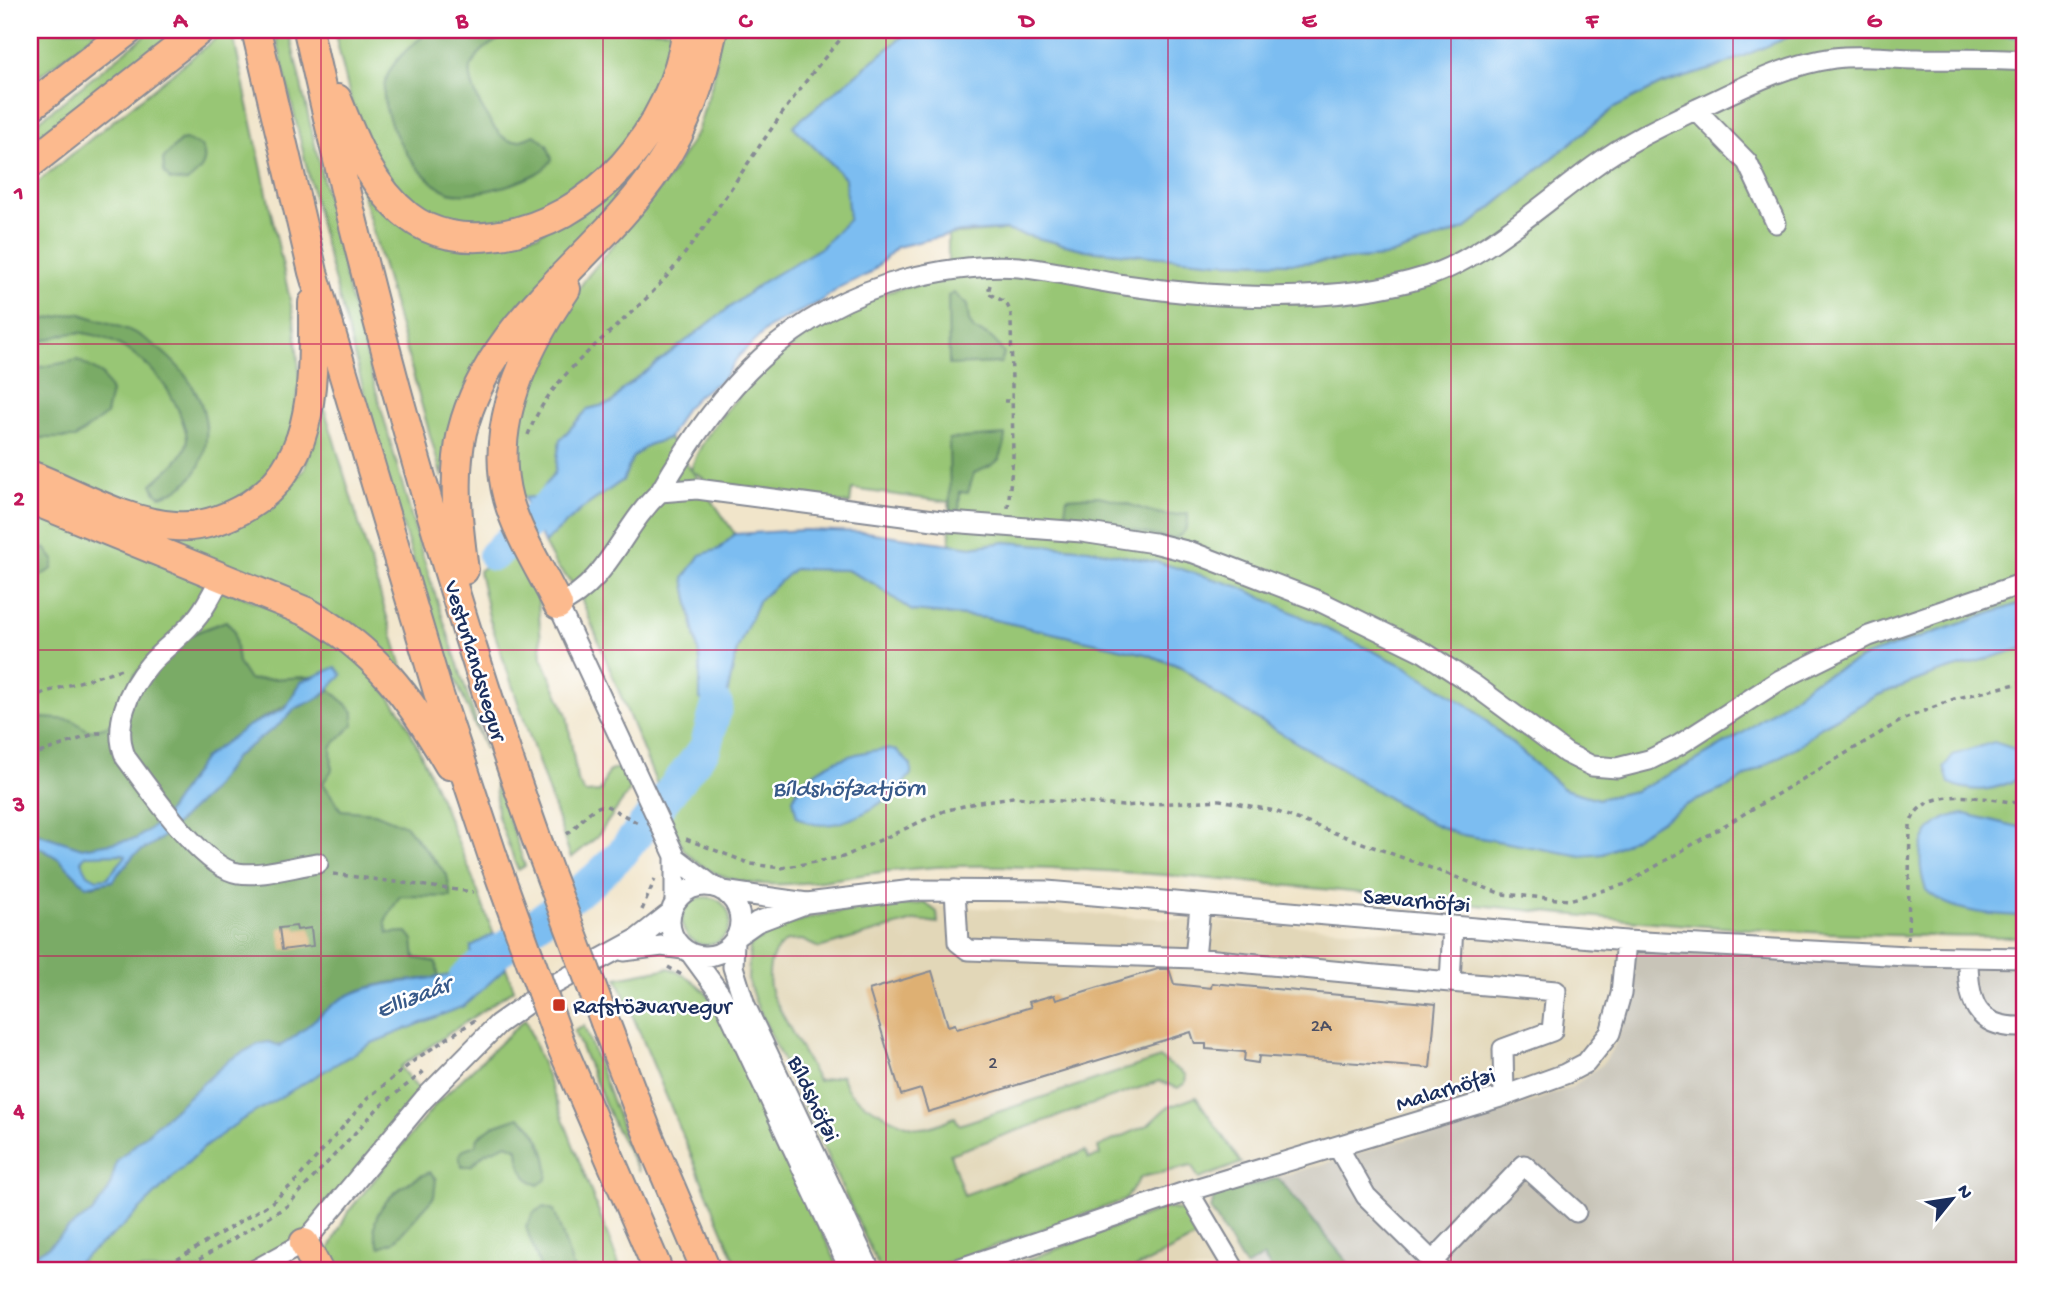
<svg xmlns="http://www.w3.org/2000/svg" width="2054" height="1300" viewBox="0 0 2054 1300" font-family="'Gochi Hand',sans-serif">
	<style>
		.built { fill: #e2d7b8 }
		.industrial { fill: #c8c4b8 }
		.green { fill: #98c674; stroke: #5a7a69; stroke-width: 2 }
		.forest { fill: #7aab66; stroke: #4a6d62; stroke-width: 2 }
		.water { fill: #7cbdf1; stroke: #4c76a8; stroke-width: 2; fill-rule: evenodd }
		.lines { fill: none; stroke-linecap: round; stroke-linejoin: round }
		.river { stroke: #7cbdf1; stroke-width: 32 }
		.building { fill: #deb073 }
		.minor-casing { stroke: #868a94; stroke-width: 23 }
		.highway-casing { stroke: #868a94; stroke-width: 32 }
		.path { stroke: #868a94; stroke-width: 3.5; stroke-dasharray: 5 5; stroke-linecap: butt }
		.minor { stroke: #fff; stroke-width: 19 }
		.highway { stroke: #fcba8e; stroke-width: 28 }
		.highway-bridge-casing { stroke: #868a94; stroke-width: 32; stroke-linecap: butt }
		.highway-bridge { stroke: #fcba8e; stroke-width: 28 }
		.grid { fill: none; stroke: #c2185b; stroke-width: 2; stroke-opacity: 0.55 }
		.poi-dot { fill: #c8321e; stroke: #fff; stroke-width: 2.5 }
		.labels { text-anchor: middle; stroke-width: 5; stroke-linejoin: round; paint-order: stroke }
		.number-label { font-size: 19px; fill: #4c4f63 }
		.street-label { font-size: 23px; fill: #1b2f5e; stroke: #fff }
		.poi-label { font-size: 23px; fill: #1b2f5e; stroke: #fff; text-anchor: start }
		.water-label { font-size: 24px; font-style: italic; fill: #385a8a; stroke: #fff }
		.neatline { fill: none; stroke: #c2185b; stroke-width: 2.5 }
		.grid-label { font-size: 23px; text-anchor: middle; font-weight: bold; fill: #c2185b }
	</style>
	<rect width="100%" height="100%" fill="#fff"/>
	<filter id="ink" filterUnits="userSpaceOnUse"><feTurbulence type="fractalNoise" baseFrequency=".0143" numOctaves="2"/><feDisplacementMap in="SourceGraphic" scale="14" xChannelSelector="R" yChannelSelector="G"/><feConvolveMatrix kernelMatrix="1 2 1 2 8 2 1 2 1" color-interpolation-filters="sRGB"/></filter>
	<filter id="wash" filterUnits="userSpaceOnUse"><feTurbulence type="fractalNoise" baseFrequency=".00686" numOctaves="4" result="noise"/><feDisplacementMap in="SourceGraphic" scale="28" xChannelSelector="R" yChannelSelector="G"/><feGaussianBlur stdDeviation="1.57" result="paint"/><feColorMatrix in="noise" values="0 0 0 0 0 0 0 0 0 0 0 0 0 0 0 0 0 1.4 0 .05"/><feComposite in="paint" operator="in"/></filter>
	<g filter="url(#wash)">
		<rect width="100%" height="100%" fill="#f1e5ca"/>
		<path class="built" d="M837 900 1629 945 1626 1012 1615 1045 1603 1064 1572 1087 1520 1106 1232 1191 1211 1210 1247 1270H860L720 969 772 926Z"/>
		<path class="industrial" d="M1629 945 2024 961V1270H1247L1211 1210 1214 1196 1520 1106 1572 1087 1603 1064 1615 1045 1626 1012Z"/>
		<path class="green" d="M30 30H100L30 83Z
			M152 30H185L30 155V128Z
			M226 30H232L294 319 300 380 291 440 270 477 225 507 170 517 30 467V188Z
			M334 30H679L658 97 626 149 583 194 483 231 439 223 408 204 359 134Z
			M720 30H911L793 126 845 178 850 218 823 247 763 282 623 389 612 403 588 409 560 440 555 472 537 497 524 498 511 486 510 422 551 330 586 278 671 175 697 132 714 77Z
			M1805 30H1924L2024 37V602L1869 655 1815 680 1746 731 1690 764 1635 791 1598 799 1564 789 1469 706 1161 563 1088 549 1006 542 971 547 950 544 949 502 852 489 850 504 709 482 692 471 735 534 719 549 700 555 684 578 700 661V699H726L737 650 758 601 794 568 847 570 873 583 913 611 986 618 1146 654 1182 668 1216 694 1425 820 1603 854 1688 804 1728 787 1803 743 1820 727 1878 695 1934 674 2024 648V937C1875 937 1724 930 1575 915 1383 896 1192 872 999 866 963 865 926 867 890 871 824 878 734 907 683 849L577 588 557 567 544 543 583 508 623 480 633 457 648 445 669 438 691 470C709 408 815 317 874 296 898 288 924 284 948 279V235L1005 230 1086 250 1218 262 1300 263 1384 257 1465 229 1614 108 1660 85 1715 68Z
			M289 32 350 297 419 544 485 749 439 641 384 467 324 241 276 37Z
			M677 119 642 174 584 234 518 315 450 429 442 478 354 163 433 239 538 235Z
			M321 397 408 687 229 574 149 531 274 500 305 469Z
			M30 508 314 626 366 665 403 715 429 772 469 868 514 989 400 1067 419 1090 302 1239 244 1270H30Z
			M514 544 537 585 542 658 567 715 577 780 585 793 600 792 608 772 619 767 630 790 597 837 571 858 489 617 479 571Z
			M495 779 525 866 518 870 497 814Z
			M682 921a24 24 0 1 1 48 0a24 24 0 1 1-48 0Z
			M925 903 937 912 938 923 917 920 819 948 802 940 787 941C768 952 766 975 772 995L818 1081 842 1075C843 1079 845 1086 848 1090 857 1102 903 1127 919 1128 929 1129 945 1121 955 1117L959 1125 1160 1058 1186 1075 1185 1083 1178 1088 1159 1081 950 1154 964 1195 1085 1151 1089 1159 1100 1155 1098 1147 1148 1125 1166 1108 1196 1097 1241 1163 1199 1179 1192 1166 1141 1177 1125 1200 927 1270H883L879 1267 755 1001 748 979 750 946C799 908 865 910 925 903Z
			M669 968C691 977 704 988 717 1007L840 1270H739L617 978Z
			M525 1019 621 1270H332L329 1250 348 1212 436 1104Z
			M584 1026 639 1172 614 1125 574 1031Z
			M1165 1208 1184 1211 1207 1232 1132 1270H1001Z"/>
		<path class="forest" d="M431 30H519C501 39 481 45 472 65 464 81 492 133 508 140 517 143 526 138 535 135L547 145 552 159C544 180 470 199 449 192 417 181 376 115 385 82 391 60 414 43 431 30Z
			M186 140 201 146C210 163 200 172 187 182L170 180 164 172 163 159 180 141Z
			M954 293 967 305 969 321 974 330C989 334 996 340 1004 354L1001 363 949 365 948 296Z
			M78 313C97 320 121 325 139 335 180 360 216 402 204 453 198 476 184 489 161 496L156 493 152 484C163 474 184 458 187 443 188 435 184 425 181 417 166 376 128 339 83 333 67 331 46 341 30 344V322Z
			M78 360 102 374 111 392 106 415 75 438H30V369Z
			M1005 435C1003 463 998 463 974 473L968 493 960 492 959 511 950 512 949 439Z
			M1098 496C1128 500 1159 522 1188 513 1189 525 1186 535 1173 539 1167 540 1085 518 1071 515L1065 511 1067 498Z
			M45 548 54 560 52 569 30 582V557Z
			M226 621 234 630 238 663 249 680 310 677 296 688 290 703 248 726 204 758 162 820 136 839 82 848 30 831V717L72 720 89 731 111 725 135 674 168 643Z
			M330 689 354 712 353 725 331 747 332 770 323 783 341 810 375 813 406 826 447 875 451 897 400 896 385 921 388 933 407 932 413 940 415 958 436 962 439 978C407 980 368 982 340 1000 318 1015 303 1034 280 1047L269 1042 230 1060 117 1161 109 1190 92 1213 69 1228 48 1247 30 1257V842L59 859 80 880 92 886 112 881 134 855 159 840 209 793 235 757 281 723 294 709 321 697Z
			M519 1117C537 1126 551 1160 547 1179L538 1185C522 1177 519 1167 518 1149L507 1144 485 1153 471 1166H462L459 1156 464 1149 476 1145 478 1137 493 1126Z
			M430 1172 436 1179 434 1197 394 1242 380 1247C360 1212 401 1184 430 1172Z
			M1278 1178 1354 1270H1272L1263 1257 1245 1267 1211 1210 1214 1196Z
			M544 1207 554 1210 574 1270H541L526 1227 534 1212Z"/>
		<path class="water" d="M911 30H1805L1715 68 1660 85 1614 108 1465 229 1384 257 1300 263 1218 262 1086 250 1005 230 960 232 897 247 869 274 840 287 820 302 769 327 738 357 723 379 700 394 685 409 669 438 648 445 633 457 623 480 583 508 544 543 524 498 537 497 555 472 560 440 588 409 612 403 623 389 763 282 822 247 849 219 845 178 793 126Z
			M1924 30H2024V37L1929 31Z
			M805 530 865 532 971 547 1006 542 1088 549 1161 563 1240 587 1406 667 1469 706 1564 789 1598 799 1635 791 1690 764 1746 731 1815 680 1869 655 2024 602V648L1934 674 1878 695 1820 727 1803 743 1728 787 1688 804 1622 845 1603 854 1582 856 1457 834 1425 820 1216 694 1182 667 1146 654 986 618 912 611 873 583 847 570 794 569 758 601 737 650 726 699 717 705 700 699V661L684 578 700 555 719 549 735 534Z
			M336 667 342 675 321 697 294 709 281 723 235 757 209 793 159 840 134 855 112 881 86 886 59 859 30 842V831L82 848 136 839 162 820 204 758 248 726 285 709 301 682ZM123 854 126 856 107 878 97 879 88 874 81 861 86 855Z
			M1994 742 2018 750 2024 762 2019 778C1995 791 1975 794 1949 783L1944 767 1953 755Z
			M887 749 897 751 911 765V774C890 803 832 841 797 817L793 799C808 764 854 752 887 749Z
			M1965 814 2024 828V916C1993 915 1950 913 1926 890 1913 852 1922 818 1965 814Z
			M494 934 506 968 464 1006 372 1043 240 1121 202 1149 120 1229 68 1270H30V1257L48 1247 69 1228 92 1213 109 1190 117 1161 229 1060 258 1044 269 1042 280 1046C304 1034 320 1010 345 997 380 979 418 983 455 974L471 956V946Z"/>
		<g class="lines">
			<path class="river" d="M494 555 565 489
				M465 977 595 879 622 853 705 748 717 705"/>
		</g>
		<g id="blocks">
			<path class="building" d="M296 926 297 930 311 928 313 946 282 950 279 928Z
				M1158 969H1169L1174 984 1211 988 1212 983 1436 1004 1430 1068 1259 1056 1258 1063 1244 1061 1245 1052 1206 1049V1044H1195L1191 1032 928 1112 921 1089 901 1095 869 990 932 971 948 1026 955 1024 957 1029 1031 1007 1029 1002 1054 995 1056 1000Z"/>
		</g>
	</g>
	<g filter="url(#ink)">
		<use href="#blocks" fill-opacity="0" stroke="#868a94" stroke-width="2"/>
		<g class="lines">
			<defs>
				<path id="minor" d="M1696 110 1747 162 1776 223
					M660 492C719 389 788 310 906 279 943 270 981 264 1019 267 1055 271 1090 280 1125 285 1218 299 1337 305 1428 276 1483 258 1545 202 1593 167 1627 142 1661 126 1699 108 1744 87 1784 65 1834 58 1862 54 1890 59 1918 59 1953 60 1989 58 2024 61
					M221 577C214 590 208 603 199 615 185 634 165 647 150 664 128 689 112 727 126 758 148 787 202 868 238 873 262 877 294 866 318 863
					M675 857 714 887
					M670 921a35 35 0 1 1 70 0a35 35 0 1 1-70 0Z
					M955 890 958 942 968 950 1195 958 1200 906
					M723 891 807 903 913 890 1047 891 1626 941 1907 956 2024 958
					M675 901V856L558 605C609 582 621 528 660 492L697 489 949 522 1082 532 1154 543 1194 553 1321 602 1425 653 1474 685 1566 753 1592 766 1617 768 1649 760 1679 745 1780 680 1869 636 2024 583
					M737 936 757 922 802 905
					M734 941 733 967 745 1005 870 1270
					M624 951 662 946 683 949
					M691 954 721 995 850 1270
					M1195 958 1450 982 1453 926
					M1968 958C1968 1000 1974 1029 2024 1027
					M1450 982 1556 991 1552 1031 1503 1049 1504 1096
					M1338 1147 1366 1196 1441 1270
					M1188 1191 1235 1270
					M1431 1263 1524 1165 1576 1212
					M255 1270 304 1243 424 1099 498 1024 553 985 637 939 670 913
					M955 1270 1188 1191 1504 1096 1565 1074 1586 1063 1610 1033 1621 994 1626 941"/>
				<path id="highway" d="M256 30 313 272 438 692 494 860
					M308 30C369 305 443 578 538 843
					M337 99C354 141 371 187 408 216 432 235 464 240 493 236 595 224 673 128 687 30
					M30 107 129 30
					M30 164 200 30
					M30 475C75 492 125 523 175 526 198 528 220 521 241 510 318 469 313 379 313 303
					M30 499 307 612C376 650 410 698 449 765
					M464 570C458 525 452 477 462 432 490 318 597 260 659 167 688 125 702 79 713 30
					M558 605C542 572 517 533 508 499 488 425 525 349 566 289
					M605 1022 650 1139 706 1270
					M561 1045 658 1270
					M304 1243 318 1270"/>
			</defs>
			<use href="#minor" class="minor-casing"/>
			<use href="#highway" class="highway-casing"/>
			<path class="path" d="M990 285 988 293C1000 301 1007 298 1011 315L1013 457 1008 508
				M1004 401H1013
				M528 435C553 366 623 329 668 275 732 196 779 105 849 30
				M30 697 125 668
				M30 756 97 733H104
				M567 834C582 823 586 809 605 805L638 823
				M686 839 751 864 781 868 843 857 944 811 979 802 1013 797 1123 806 1220 800 1275 811 1502 894 1569 900 1626 884 1902 720 1954 699 2024 682
				M333 874 473 892
				M642 910 655 879
				M1908 940 1910 825C1922 781 1990 800 2024 804
				M668 967 682 975
				M160 1270 272 1202 294 1183 368 1098 416 1059 475 1020
				M182 1270 287 1206 379 1107 427 1069"/>
			<use href="#minor" class="minor"/>
			<use href="#highway" class="highway"/>
			<defs>
				<path id="highway-bridge" d="M538 843 605 1022
					M494 860 561 1045"/>
			</defs>
			<use href="#highway-bridge" class="highway-bridge-casing"/>
			<use href="#highway-bridge" class="highway-bridge"/>
		</g>
	</g>
	<path class="grid" d="M321 30V1270M603 30V1270M886 30V1270M1168 30V1270M1451 30V1270M1733 30V1270M30 344H2024M30 650H2024M30 956H2024"/>
	<rect class="poi-dot" x="552" y="998" width="14" height="14" rx="3.5"/>
	<g class="labels">
		<g class="number-label">
			<text x="1321" y="1031">2A</text>
			<text x="993" y="1068">2</text>
		</g>
		<g class="street-label">
			<text transform="translate(477 660) rotate(73)" y="8">Vesturlandsvegur</text>
			<text transform="translate(1417 899) rotate(5)" y="8">Sævarhöfði</text>
			<text transform="translate(1445 1088) rotate(-17)" y="8">Malarhöfði</text>
			<text transform="translate(815 1098) rotate(65)" y="8">Bíldshöfði</text>
		</g>
		<g class="poi-label">
			<text x="573" y="1013">Rafstöðvarvegur</text>
		</g>
		<g class="water-label">
			<text x="849" y="795">Bíldshöfðatjörn</text>
			<text transform="translate(413 996) rotate(-21)" y="8">Elliðaár</text>
		</g>
	</g>
	<rect width="2054" height="1300" fill="none" stroke="#fff" stroke-width="77"/>
	<g transform="translate(1952 1199) rotate(60)" stroke="#ffffff" stroke-width="5" paint-order="stroke">
	<path d="M0-5L12 26L0 18L-12 26Z" fill="#1b2f5e"/>
	<text y="-10" font-size="19" font-weight="bold" text-anchor="middle" fill="#1b2f5e">N</text>
	</g>
	<rect x="38" y="38" width="1978" height="1224" class="neatline"/>
	<g class="grid-label">
		<text x="180" y="27">A</text>
		<text x="462" y="27">B</text>
		<text x="745" y="27">C</text>
		<text x="1027" y="27">D</text>
		<text x="1309" y="27">E</text>
		<text x="1592" y="27">F</text>
		<text x="1874" y="27">G</text>
		<text x="19" y="199">1</text>
		<text x="19" y="505">2</text>
		<text x="19" y="811">3</text>
		<text x="19" y="1117">4</text>
	</g>
</svg>
